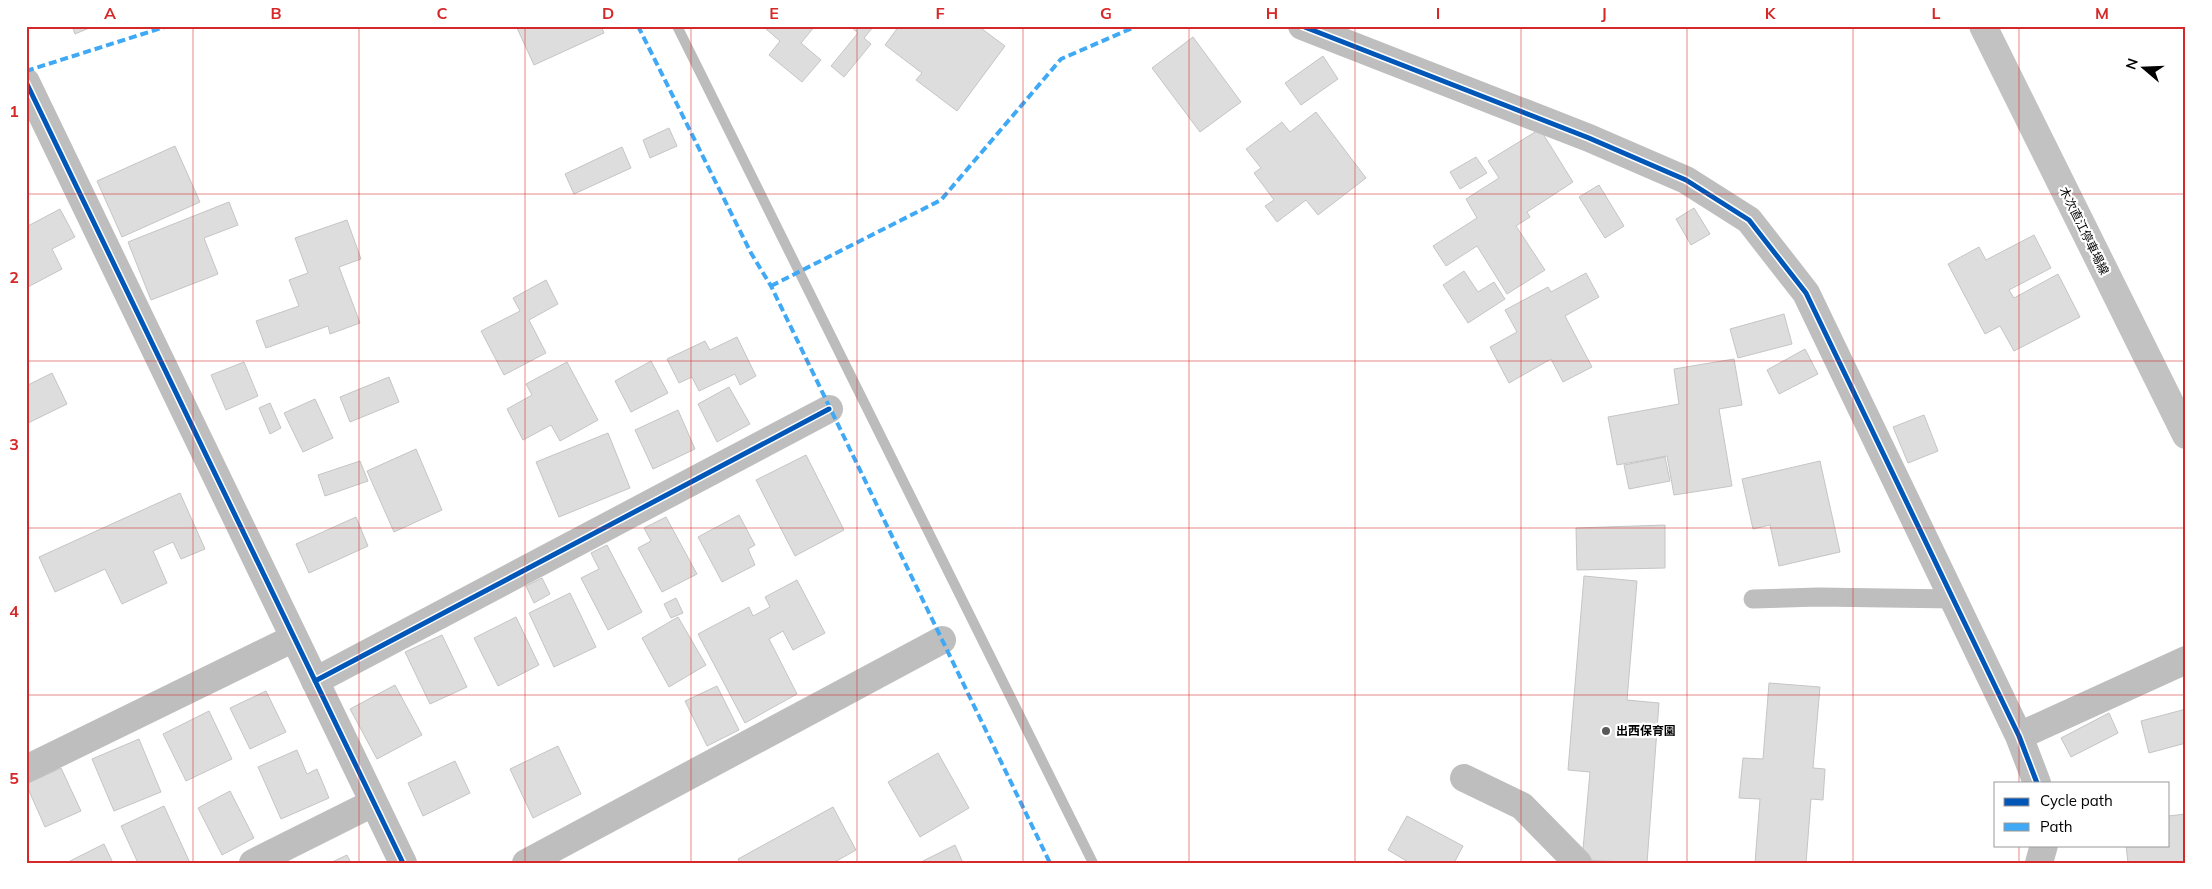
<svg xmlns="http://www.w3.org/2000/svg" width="2212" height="889" viewBox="0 0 2212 889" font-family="Mulish,'Noto Sans JP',sans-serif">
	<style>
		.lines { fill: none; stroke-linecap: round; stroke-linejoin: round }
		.stream { stroke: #bcbcbc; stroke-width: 10 }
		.building { fill: #ddd; stroke: #c5c5c5 }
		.service { stroke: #bebebe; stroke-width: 19 }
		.minor { stroke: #bebebe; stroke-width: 28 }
		.tertiary { stroke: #bebebe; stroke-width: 28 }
		.secondary { stroke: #c2c2c2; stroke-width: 28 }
		.quiet { stroke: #3fa9f5; stroke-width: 4; stroke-dasharray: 8 4; stroke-linecap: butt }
		.cycleway-casing { stroke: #fff; stroke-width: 8 }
		.cycleway { stroke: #0057b8; stroke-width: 5 }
		.grid { fill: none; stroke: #d62828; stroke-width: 1; stroke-opacity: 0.55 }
		.poi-dot { fill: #595959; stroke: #fff; stroke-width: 2 }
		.labels { text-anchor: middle; stroke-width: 4.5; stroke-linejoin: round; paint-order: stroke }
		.street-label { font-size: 12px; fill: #000; stroke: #fff }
		.poi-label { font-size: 12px; font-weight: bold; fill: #000; stroke: #fff; text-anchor: start }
		.neatline { fill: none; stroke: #d62828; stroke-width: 2 }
		.grid-label { font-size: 16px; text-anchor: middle; font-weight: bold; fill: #d62828 }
	</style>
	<rect width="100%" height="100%" fill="#fff"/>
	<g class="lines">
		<path class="stream" d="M677 26 1093 863"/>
	</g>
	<path class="building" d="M72 26H94L75 34Z
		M521 26H601L604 33 534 65 517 28Z
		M768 26H815L801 43 821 60 802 82 769 55 780 41 766 29Z
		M850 26H874L864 38 871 44 844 77 831 66 858 33Z
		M899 26H978L1005 46 957 111 916 80 922 73 885 45Z
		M1193 37 1241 102 1200 132 1152 68Z
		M1323 56 1338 79 1301 105 1285 83Z
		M1316 112 1366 178 1318 215 1306 200 1277 222 1265 206 1274 200 1254 173 1261 168 1246 149 1282 122 1290 132Z
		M669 128 677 146 650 158 643 140Z
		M1540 129 1573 182 1527 212 1530 217 1516 226 1545 270 1507 294 1477 246 1446 266 1433 246 1477 218 1466 199 1499 178 1488 161Z
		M175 146 200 202 122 237 97 181Z
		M622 147 631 168 574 194 565 174Z
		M1476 157 1487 173 1460 189 1450 172Z
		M1599 185 1624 226 1605 238 1579 197Z
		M229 202 238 225 204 238 218 274 151 300 128 242Z
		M1694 208 1710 234 1691 245 1676 219Z
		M60 209 75 237 52 249 62 269 26 288V227Z
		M347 220 361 259 339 267 360 323 330 334 328 326 266 348 256 321 299 306 289 280 308 273 295 238Z
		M2034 235 2051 268 2009 290 2014 298 2058 274 2080 317 2014 351 2000 326 1985 334 1948 264 1979 247 1986 260Z
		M1464 271 1478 292 1494 282 1505 299 1468 323 1443 285Z
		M1586 273 1599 297 1565 316 1592 367 1563 382 1551 359 1509 383 1490 347 1517 332 1505 310 1548 287 1551 292Z
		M546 280 558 304 529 320 546 353 504 375 481 331 520 311 513 298Z
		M1784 314 1792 344 1738 358 1730 329Z
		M737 337 756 376 740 385 735 374 699 391 692 377 679 383 667 359 705 341 710 350Z
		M1805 349 1818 374 1779 394 1767 370Z
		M1734 359 1742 405 1719 409 1732 486 1674 495 1667 456 1617 465 1608 417 1679 404 1674 369Z
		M651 361 668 393 631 412 615 381Z
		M244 362 258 396 226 410 211 375Z
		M567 362 598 420 560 441 551 425 523 440 507 409 532 395 526 384Z
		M52 373 67 404 26 424V386Z
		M389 377 399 402 350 422 340 397Z
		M729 387 750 424 717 442 698 404Z
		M315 399 333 438 303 452 284 413Z
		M270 403 281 428 270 434 259 408Z
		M678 410 695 449 653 469 635 430Z
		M1924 415 1938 451 1908 463 1893 427Z
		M608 433 630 488 559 517 536 462Z
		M416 449 442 510 394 532 367 471Z
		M806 455 844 530 795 556 756 480Z
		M1665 457 1670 481 1629 489 1624 465Z
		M360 461 368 481 325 496 318 475Z
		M1820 461 1840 552 1779 566 1770 525 1753 529 1742 479Z
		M180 493 205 549 181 559 173 542 153 551 167 583 122 604 105 569 55 592 39 557Z
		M739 515 755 545 748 549 755 565 722 582 698 537Z
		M356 517 368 546 309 573 296 544Z
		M666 517 697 574 662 592 638 548 651 541 644 528Z
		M1665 525V568L1577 570 1576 528Z
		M607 545 642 612 608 630 581 578 599 569 591 553Z
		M1584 576 1637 581 1627 700 1659 703 1647 863 1582 860 1590 772 1568 770Z
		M542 578 550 594 534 603 526 586Z
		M797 580 825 633 793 650 783 631 769 639 797 694 745 723 698 634 749 607 753 616 770 607 765 597Z
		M570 593 596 647 554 667 529 613Z
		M676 598 683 613 671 618 664 604Z
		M516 617 539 665 498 686 474 638Z
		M678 617 706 665 669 687 642 638Z
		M442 635 467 687 430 704 405 652Z
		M1769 683 1820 687 1813 768 1825 769 1823 800 1811 799 1806 863H1755L1760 799 1739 798 1743 758 1763 759Z
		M395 685 422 735 377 759 350 709Z
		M717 686 739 730 707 746 685 701Z
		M266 691 286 732 250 749 230 708Z
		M2186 709V743L2149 753 2141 721Z
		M209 711 232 759 186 781 163 734Z
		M2109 713 2118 733 2071 757 2061 738Z
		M139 739 161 792 114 811 92 759Z
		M558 746 581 794 533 818 510 769Z
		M297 750 307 774 317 769 329 798 281 819 258 767Z
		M938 753 969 808 920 837 888 782Z
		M455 761 470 793 423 816 408 783Z
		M61 768 81 811 45 827 26 784Z
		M230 791 254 838 222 855 198 808Z
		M164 806 190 863H138L121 826Z
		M833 807 856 850 833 863H740L738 859Z
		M2186 814V863H2128L2126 845H2168V816Z
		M1407 816 1463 846 1454 863H1410L1388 850Z
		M104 844 113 863H66Z
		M955 845 963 863H919Z
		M347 855 351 863H330Z"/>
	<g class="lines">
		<path class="service" d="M1753 599 1818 597 1954 599"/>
		<path class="minor" d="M1302 26 1589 138 1686 180 1749 220 1806 293 2019 736 2037 783
			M315 681 829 409
			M2019 736 2186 660
			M26 769 294 638
			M1464 778 1522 806 1578 863
			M253 863 373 803
			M526 863 942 640
			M2039 863 2044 845"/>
		<path class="tertiary" d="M26 82 403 863"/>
		<path class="secondary" d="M1983 26 2186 435"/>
		<path class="quiet" d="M638 26 751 253 771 286 1050 863
			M26 71 168 26
			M771 286 941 200 1061 59 1137 26"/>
		<defs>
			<path id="cycleway" d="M1302 26 1589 138 1686 180 1749 220 1806 293 2019 736 2037 783
				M26 82 403 863
				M315 681 829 409"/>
		</defs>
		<use href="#cycleway" class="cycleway-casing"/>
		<use href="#cycleway" class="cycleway"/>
	</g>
	<path class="grid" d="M193 26V863M359 26V863M525 26V863M691 26V863M857 26V863M1023 26V863M1189 26V863M1355 26V863M1521 26V863M1687 26V863M1853 26V863M2019 26V783M26 194H2186M26 361H2186M26 528H2186M26 695H2186M2019 845V863"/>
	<circle class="poi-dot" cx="1606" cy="731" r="5"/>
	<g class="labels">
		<g class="street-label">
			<text transform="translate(2084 231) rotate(64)" y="4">木次直江停車場線</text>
		</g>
		<g class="poi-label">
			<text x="1616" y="735">出西保育園</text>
		</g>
	</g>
	<rect width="2212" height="889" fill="none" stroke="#ffffff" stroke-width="55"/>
	<rect x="1994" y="782" width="175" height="65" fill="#ffffff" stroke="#999999"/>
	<rect x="2004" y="798" width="25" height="8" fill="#0057b8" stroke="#999999"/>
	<text x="2040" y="806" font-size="15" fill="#000000">Cycle path</text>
	<rect x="2004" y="823" width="25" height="8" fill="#3fa9f5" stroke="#999999"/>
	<text x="2040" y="832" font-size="15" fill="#000000">Path</text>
	<g transform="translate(2144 68) rotate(289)" stroke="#ffffff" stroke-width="4" paint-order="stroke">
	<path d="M0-4L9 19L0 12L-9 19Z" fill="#000000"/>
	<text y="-8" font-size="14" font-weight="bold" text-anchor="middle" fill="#000000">N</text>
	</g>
	<rect x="28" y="28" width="2156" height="834" class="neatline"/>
	<g class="grid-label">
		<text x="110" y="19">A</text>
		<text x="276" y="19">B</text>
		<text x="442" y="19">C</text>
		<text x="608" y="19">D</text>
		<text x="774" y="19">E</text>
		<text x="940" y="19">F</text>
		<text x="1106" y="19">G</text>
		<text x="1272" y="19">H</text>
		<text x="1438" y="19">I</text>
		<text x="1604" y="19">J</text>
		<text x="1770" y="19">K</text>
		<text x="1936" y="19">L</text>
		<text x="2102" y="19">M</text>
		<text x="14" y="117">1</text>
		<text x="14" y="283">2</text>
		<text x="14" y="450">3</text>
		<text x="14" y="617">4</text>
		<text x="14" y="784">5</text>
	</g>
</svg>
